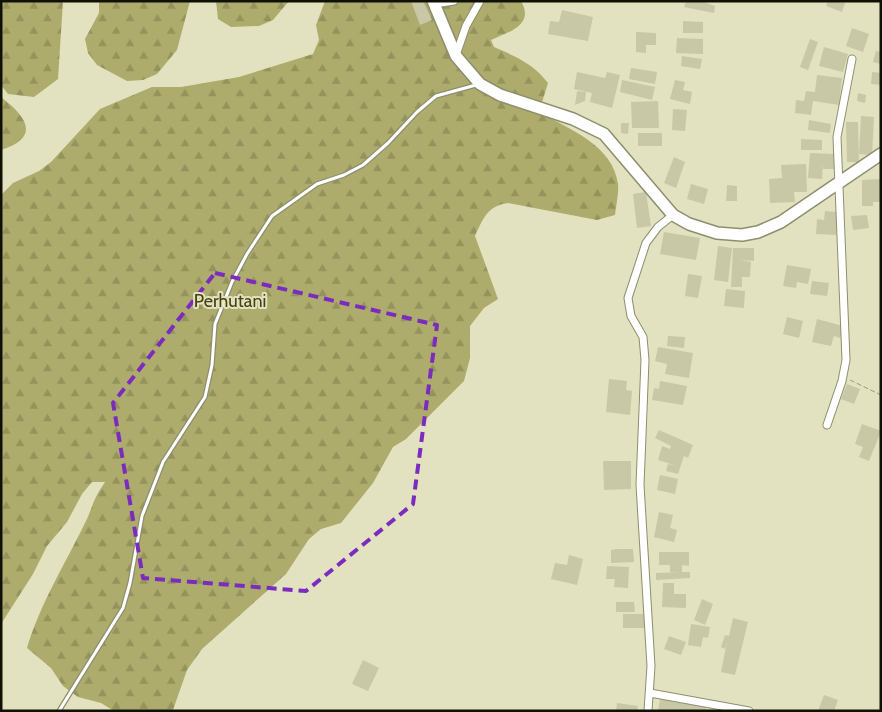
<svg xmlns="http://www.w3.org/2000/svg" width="882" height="712" viewBox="0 0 882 712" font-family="Cabin,sans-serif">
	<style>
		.forest { fill: url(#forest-firs) }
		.building { fill: #c8c8a7 }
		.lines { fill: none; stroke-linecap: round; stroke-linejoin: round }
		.service-casing { stroke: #8e8e6f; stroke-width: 5.5 }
		.minor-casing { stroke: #8e8e6f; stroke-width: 9 }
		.trunk-casing { stroke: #8e8e6f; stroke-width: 14 }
		.path { stroke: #99997f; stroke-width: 1; stroke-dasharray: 5 2.5; stroke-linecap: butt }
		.service { stroke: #fff; stroke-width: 3 }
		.minor { stroke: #fff; stroke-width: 7 }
		.trunk { stroke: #fff; stroke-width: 11 }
		.marked { fill: none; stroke: #7b2cbf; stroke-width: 4; stroke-dasharray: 10 6; stroke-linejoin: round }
		.labels { text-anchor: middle; stroke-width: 4; stroke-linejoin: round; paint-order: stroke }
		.park-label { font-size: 18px; fill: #444210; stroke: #e2e2c0 }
	</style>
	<defs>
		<pattern id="forest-firs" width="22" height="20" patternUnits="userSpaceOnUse" patternTransform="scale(1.25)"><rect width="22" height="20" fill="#adac6c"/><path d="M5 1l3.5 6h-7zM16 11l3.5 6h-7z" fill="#94935c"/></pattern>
	</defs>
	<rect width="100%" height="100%" fill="#e2e2c0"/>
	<path class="forest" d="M1 1H63L58 79 34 97 8 94 1 85Z
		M99 1H190L177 50 157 74 143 80 127 81 97 65 88 53 85 39 99 13Z
		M216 1H289L273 20 259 26 231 27 218 19Z
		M325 1H521C535 25 509 32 491 40L494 47C515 56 534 64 548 83L539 112C569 129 613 145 618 184 619 193 616 205 615 215L597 220 508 203C487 206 483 219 475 236L498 299 484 308 470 326V358L464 381 406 439 393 447 373 483 341 523 321 529 309 539 286 574 202 649 187 670 173 710 114 711 101 703 78 697 63 686 51 668 27 648C40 604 65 564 85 523 90 514 92 504 97 495 99 490 103 486 105 482H92L82 494 67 522 47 546 33 574 1 624V195L13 183 39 171 51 162 100 109 152 87H181L239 77 313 54 319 40 316 25Z
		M1 97C27 117 41 137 1 150Z"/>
	<path class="building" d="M411 1H423L432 20 420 25Z
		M686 1H701L715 6 714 13 684 7Z
		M828 1 845 3 842 12 826 6Z
		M562 10 593 17 588 41 548 34 550 21 559 22Z
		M683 21 703 22V33H683Z
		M852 28 869 34 863 52 846 46Z
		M636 32 656 33V45H646V53L636 52Z
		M677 38 703 39V54L676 53Z
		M810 39 818 42 808 70 800 67Z
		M824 47 848 54 843 72 819 66Z
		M876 51 881 52V64L873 62Z
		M682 56 702 59 700 69 681 66Z
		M631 68 657 72 655 84 629 79Z
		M577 72 605 78 607 72 620 75 612 108 590 102 592 93 574 89Z
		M872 72 881 73V85L871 84Z
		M817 75 842 78 839 105 813 101 811 115 795 113 796 100 804 101 806 91 815 92Z
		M622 80 655 87 652 100 620 92Z
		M675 80 685 82 683 90 692 92 690 104 670 99Z
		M577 91 586 92 585 101 575 105Z
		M858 93 866 95 865 103 857 101Z
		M658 101 659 128H632L631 102Z
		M673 109 687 110 685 131 672 130Z
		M861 116 874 117 872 155 859 154Z
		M809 120 831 124 830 133 808 130Z
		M846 122H858L859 162H847Z
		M621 123H629L628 134 621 133Z
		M638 133H662V146H638Z
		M801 139 822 140V150H801Z
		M810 153 834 154V169H823V161L822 179 808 178Z
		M674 157 685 162 676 188 664 183Z
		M806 164 807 192H794L795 202 770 203 769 179 782 178 781 165Z
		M881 179V202H873V206H862V180Z
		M691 184 708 189 704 204 687 199Z
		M727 185 737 186V201H726Z
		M646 192 651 226 637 228 633 194Z
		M825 211 838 212 836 235 816 234 817 219 824 220Z
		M867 215 869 228 853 230 851 216Z
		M664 232 700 238 696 260 660 254Z
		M718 246 732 248 728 282 714 280Z
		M733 248H754V261L740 260 751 262 750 277H742V287H731Z
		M787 265 811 269 808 284 797 282 796 288 783 286Z
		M688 274 702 276 698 298 685 296Z
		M812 281 829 283 827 296 810 294Z
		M726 289 745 291 744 308 724 306Z
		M787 317 803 321 799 338 783 334Z
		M817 319 843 326 840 338 834 336 831 346 812 342Z
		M668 336 685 337 684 348 667 346Z
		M658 347 693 353 689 378 665 374 667 364 655 361Z
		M609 379 627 381 626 390 632 391 630 415 606 412Z
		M660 381 687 386 683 405 652 400 654 388 659 389Z
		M847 384 860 389 854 404 841 399Z
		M862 424 881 431 869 461 859 457 863 447 855 444Z
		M659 430 693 445 688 458 684 456 678 474 666 471 668 464 677 466 658 460 662 446 670 449 671 446 655 438Z
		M603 461H631V489L604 490Z
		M660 475 678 479 675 494 657 490Z
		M659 512 673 515 670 528 677 530 674 542 654 537Z
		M617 549H633L634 562 611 563V550Z
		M659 552H689V566L682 565V572H690V578L656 580V573L680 572H670V565H659Z
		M569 555 583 559 577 585 551 579 555 563 567 565Z
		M607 566 629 567 628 588 614 587 615 579H606Z
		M663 583H674V594H686V608L662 607Z
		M702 599 713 604 705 625 694 620Z
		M616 602H634L635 612H616Z
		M623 614H647V628H623Z
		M733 618 748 622 735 675 721 672 727 642 725 649 721 647 725 635 729 636Z
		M691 624 710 627 708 638 703 637 701 647 688 645Z
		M669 636 686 642 681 655 664 649Z
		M363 660 379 668 368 691 352 684Z
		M824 695 838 700 834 711H818Z
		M660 699 706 707 705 711H658Z
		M617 703 638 706 637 711H616Z"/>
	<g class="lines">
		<defs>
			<path id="service" d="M59 711 123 608 130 583 142 516 163 462 205 397 212 365 215 324 232 282 247 254 272 216 317 184 344 175 363 165 388 143 417 112 436 96 476 85"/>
			<path id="minor" d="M434 4 454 1
				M456 55 466 26 480 1
				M827 425 842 381 846 360 837 137 852 59
				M650 693 749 711
				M648 711 651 666 640 485 645 360 643 337 631 316 628 298 646 243 658 227 673 215"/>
			<path id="trunk" d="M433 1 456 56 480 84 500 95 573 119 604 134 673 215 689 224 717 233 742 235 758 232 781 222 881 154"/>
		</defs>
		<use href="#service" class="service-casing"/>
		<use href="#minor" class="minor-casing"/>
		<use href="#trunk" class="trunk-casing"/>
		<path class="path" d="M850 380 881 395"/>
		<use href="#service" class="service"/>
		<use href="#minor" class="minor"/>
		<use href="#trunk" class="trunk"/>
	</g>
	<path class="marked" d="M215 273 437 325 413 504 306 591 143 578 113 403Z"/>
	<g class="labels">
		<g class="park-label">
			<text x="230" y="307">Perhutani</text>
		</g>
	</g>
	<rect width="882" height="712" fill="none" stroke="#101005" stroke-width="5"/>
</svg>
